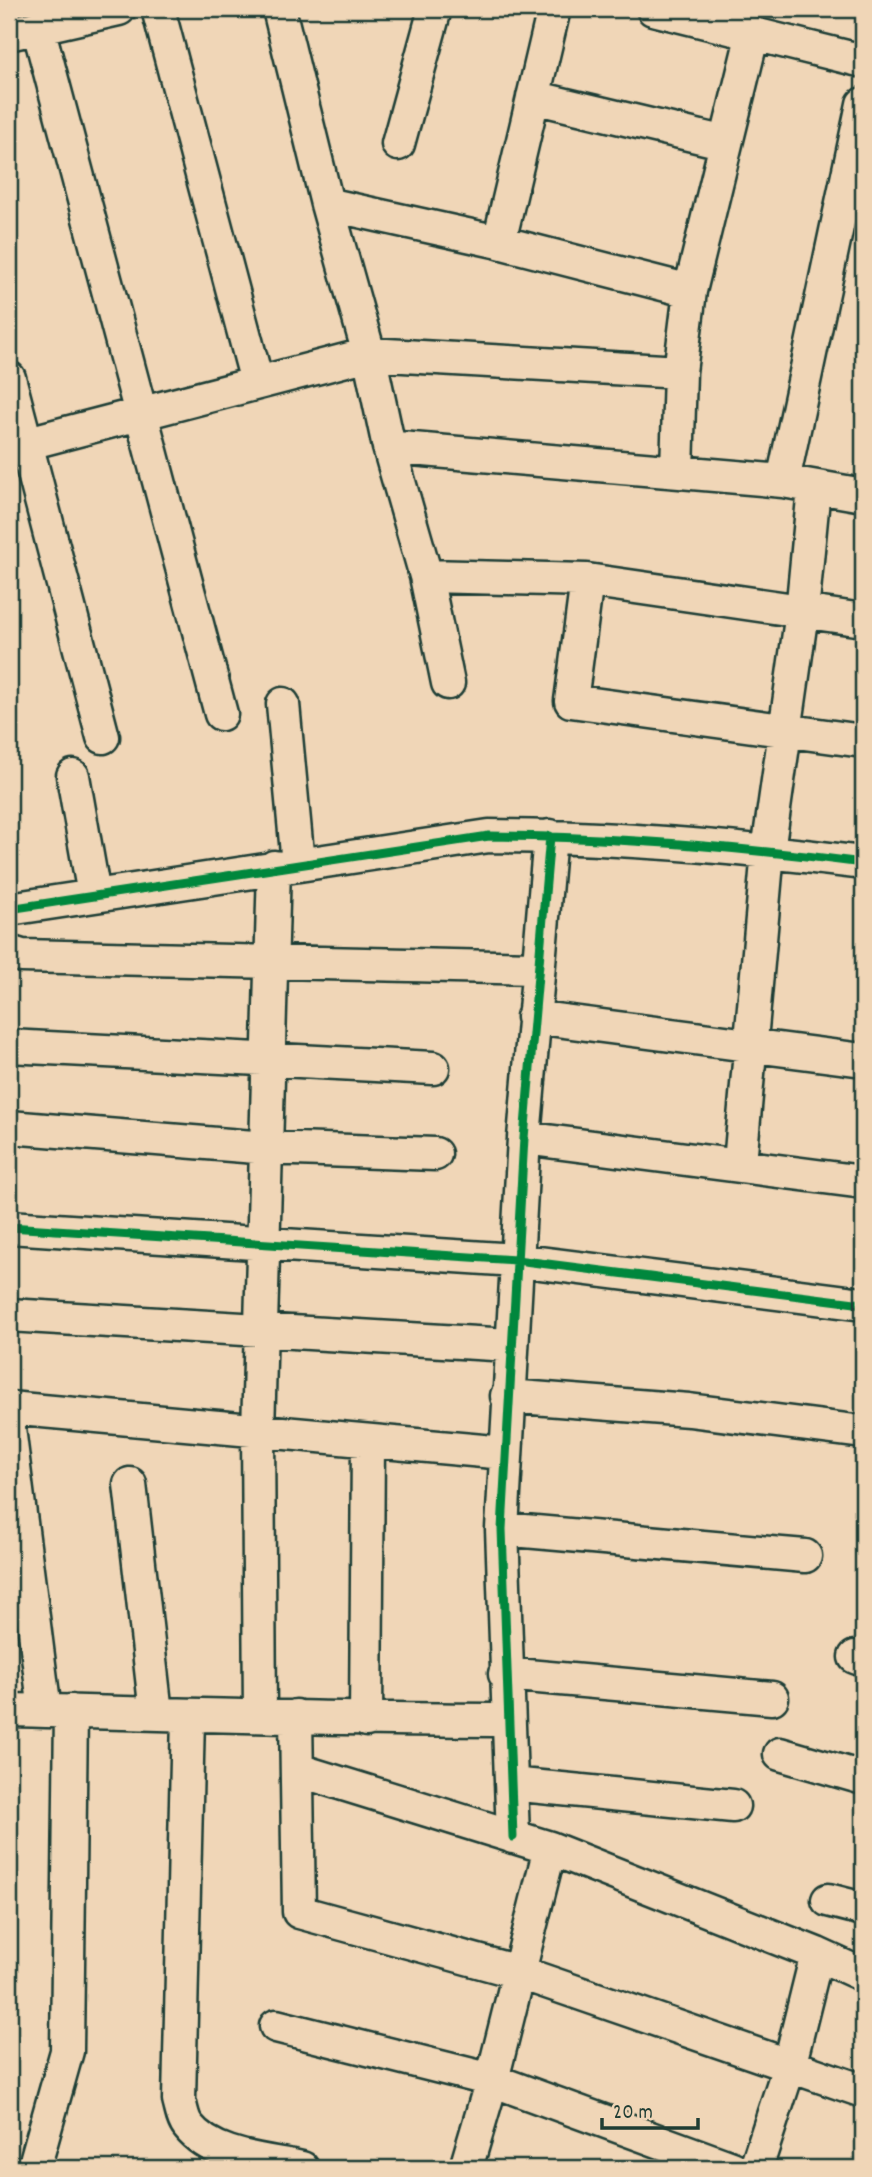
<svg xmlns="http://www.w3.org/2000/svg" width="872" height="2177" viewBox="0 0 872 2177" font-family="Dekko,sans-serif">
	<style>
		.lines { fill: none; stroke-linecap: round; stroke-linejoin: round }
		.street-casing { stroke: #1f3d34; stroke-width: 37 }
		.street { stroke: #f0d6b7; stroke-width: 32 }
		.cycleway-casing { stroke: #f0d6b7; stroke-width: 13 }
		.cycleway { stroke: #00873e; stroke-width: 9 }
	</style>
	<rect width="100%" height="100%" fill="#f0d6b7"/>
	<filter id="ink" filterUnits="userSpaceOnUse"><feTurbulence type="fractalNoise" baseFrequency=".0143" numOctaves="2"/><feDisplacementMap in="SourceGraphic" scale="14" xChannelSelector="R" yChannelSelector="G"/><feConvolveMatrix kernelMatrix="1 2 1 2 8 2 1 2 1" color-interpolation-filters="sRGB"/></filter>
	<g filter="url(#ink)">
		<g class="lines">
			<defs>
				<path id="street" d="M158 9 257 382
					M279 9 327 204 369 354 389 447 426 576 448 683
					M653 9 863 61
					M38 27 221 714
					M9 34 119 9
					M533 97 726 143
					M398 144 435 9
					M327 204 499 242 690 291
					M499 242 554 9
					M9 378 103 737
					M389 447 783 481 863 495
					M9 448 369 354 680 372
					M677 471 680 372 690 291 753 33
					M783 481 863 104
					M426 576 587 580 863 620
					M587 580 571 701 863 741
					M283 704 298 864
					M73 776 94 895
					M9 909 489 836C614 837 739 847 863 863
					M9 952 22 956 536 968
					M533 1017 863 1060
					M9 1046 433 1068
					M9 1127 267 1148 435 1154
					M524 1138 863 1182
					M740 1163 768 851 802 612 814 488
					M9 1227 516 1260 863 1304
					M9 1315 510 1345
					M507 1396 689 1410 863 1432
					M9 1408 505 1453
					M9 1428 45 1711
					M130 1484 156 1713
					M502 1529 805 1556
					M855 1657 863 1660
					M505 1674 772 1698
					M9 1710C175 1714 341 1720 507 1720
					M260 1714 258 1431 274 867
					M296 1716 299 1912 518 1972 863 2091
					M188 1717 179 2100C181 2108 183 2120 188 2126 213 2158 266 2160 302 2168
					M366 1720 368 1443
					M780 1754 863 1778
					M298 1770 550 1848 817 1954 863 1975
					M511 1784 733 1806
					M513 1837 502 1529 524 1138 550 836
					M828 1900 863 1909
					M276 2026 492 2080 732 2168
					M34 2168 67 2051 71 1711
					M466 2168 492 2080 550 1848
					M756 2168 789 2067 817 1954"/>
			</defs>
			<use href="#street" class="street-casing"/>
			<use href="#street" class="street"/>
			<defs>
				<path id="cycleway" d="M9 909 489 836C614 837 739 847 863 863
					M9 1227 516 1260 863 1304
					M513 1837 502 1529 524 1138 550 836"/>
			</defs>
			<use href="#cycleway" class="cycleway-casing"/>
			<use href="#cycleway" class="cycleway"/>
		</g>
	</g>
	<rect width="872" height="2177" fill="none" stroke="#f0d6b7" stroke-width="35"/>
	<rect x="18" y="18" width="837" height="2142" fill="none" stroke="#1f3d34" stroke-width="2.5" filter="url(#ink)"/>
	<path d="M602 2118v10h96v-10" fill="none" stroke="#1f3d34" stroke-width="3.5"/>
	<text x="613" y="2118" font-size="21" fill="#1f3d34" stroke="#f0d6b7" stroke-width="5" paint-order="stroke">20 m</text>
</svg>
